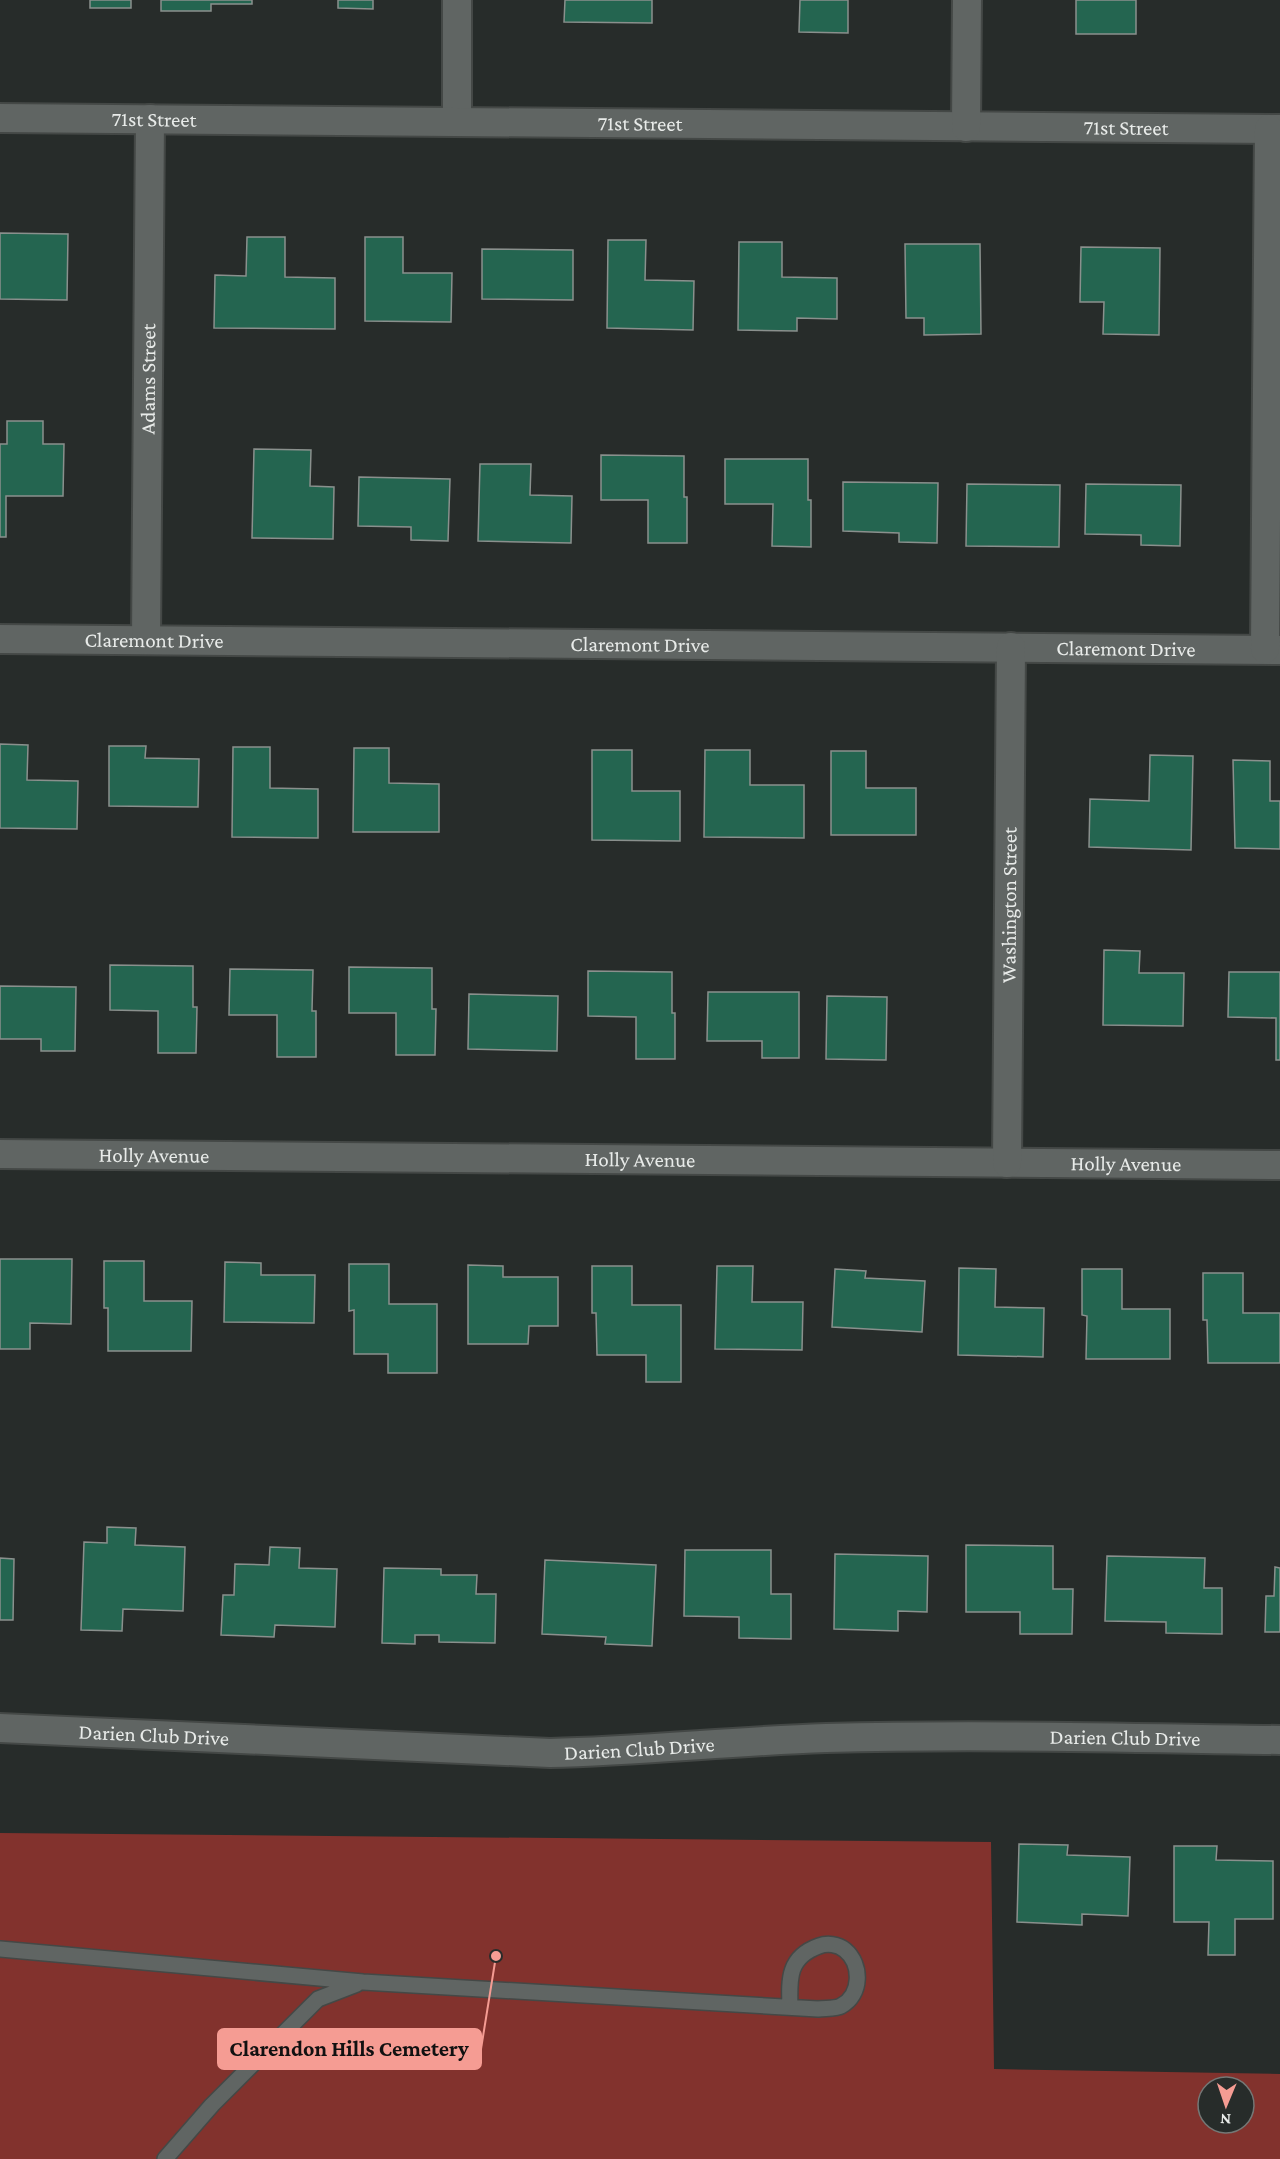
<svg xmlns="http://www.w3.org/2000/svg" width="1280" height="2159" viewBox="0 0 1280 2159" font-family="'Crimson Pro',serif">
	<style>
		.green { fill: #82322d; fill-rule: evenodd }
		.building { fill: #246550; stroke: #8a908d; stroke-width: 1.5 }
		.lines { fill: none; stroke-linecap: round; stroke-linejoin: round }
		.lane-casing { stroke: #444846; stroke-width: 18 }
		.street-casing { stroke: #444846; stroke-width: 32 }
		.lane { stroke: #606563; stroke-width: 15 }
		.street { stroke: #606563; stroke-width: 28 }
		.labels { text-anchor: middle; stroke-width: 5; stroke-linejoin: round; paint-order: stroke }
		.street-label { font-size: 21px; fill: #e8ebe9; stroke: #272c2a }
		.leader { fill: none; stroke: #f59c93; stroke-width: 2 }
		.callout-dot { fill: #f59c93; stroke: #272c2a; stroke-width: 2 }
		.callout { fill: #f59c93; stroke: #f59c93; stroke-width: 2 }
		.callout-label { font-size: 22px; text-anchor: middle; font-weight: bold; fill: #111 }
	</style>
	<rect width="100%" height="100%" fill="#272c2a"/>
	<path class="green" d="M0 1833 991 1842 994 2069 1280 2074V2159H0ZM1208 2087H1244V2123H1208Z"/>
	<path class="building" d="M90 0H131V8H90Z
		M161 0H252V4H211V11H161Z
		M338 0H373V9L338 8Z
		M565 0H652V23L564 22Z
		M800 0H848V33L799 32Z
		M1076 0H1136V34H1076Z
		M0 233 68 234 67 300 0 299Z
		M247 237H285V277L335 278V329L214 328 215 275 246 276Z
		M365 237H403V273H452L451 322 365 321Z
		M608 240H646L645 280 694 281 693 330 607 328Z
		M739 242H782V277L837 278V319L797 318V331L738 330Z
		M905 244H980L981 334 924 335V318H906Z
		M1081 247 1160 248 1159 335 1103 334 1104 302H1080Z
		M482 249 573 250V300L482 299Z
		M7 421H43V444H64L63 496H6V537H0V444H7Z
		M254 449 311 450 310 486 334 487 333 539 252 538Z
		M601 455 684 456V497H687V543H648V500H601Z
		M725 459H808V500H811V547L772 546 773 504H725Z
		M480 464H531L530 495 572 496 571 543 478 541Z
		M359 477 450 479 448 541 411 540V527L358 526Z
		M843 482 938 483 937 543 899 542V533L843 531Z
		M967 484 1060 485 1059 547 966 546Z
		M1086 484 1181 485 1180 546 1141 545V535L1085 534Z
		M0 744 28 745 27 780 78 781 77 829 0 828Z
		M109 746H146L145 758 199 759 198 807 109 806Z
		M233 747H270V788L318 789V838L232 837Z
		M354 748H389V783L439 784V832H353Z
		M592 750H632V791H680V841L592 840Z
		M705 750H750V785H804V838L704 837Z
		M831 751H866V788H916V835H831Z
		M1150 755 1193 756 1191 850 1089 847 1090 799 1149 801Z
		M1233 760 1270 761V801H1280V849L1235 848Z
		M1104 950 1140 951 1139 973H1184L1183 1026 1103 1025Z
		M110 965 193 966V1007H197L196 1053H158V1011L110 1010Z
		M349 967 432 968V1009H436L435 1055H396V1013H349Z
		M230 969 313 970 312 1011H316V1057H277V1015H229Z
		M588 971 672 972V1013H675V1059H636V1017L588 1016Z
		M1229 972H1280V1060H1276V1018L1228 1017Z
		M0 986 76 987 75 1051H41V1039H0Z
		M708 992H799V1058H762V1041H707Z
		M469 994 558 996 557 1051 468 1049Z
		M827 996 887 997 886 1060 826 1059Z
		M0 1259H72L71 1324 30 1323V1349H0Z
		M104 1261H144V1301H192L191 1351H108V1308H104Z
		M225 1262 261 1263V1275H315L314 1323 224 1322Z
		M349 1264H389V1304H437V1373H388V1354H354V1310L349 1311Z
		M468 1265 503 1266V1277H558V1326H529L528 1344H468Z
		M592 1266H632V1305H681V1382H646V1355H597L596 1313H592Z
		M717 1266H753L752 1302H803L802 1350 715 1349Z
		M959 1268 996 1269 995 1307 1044 1308 1043 1357 958 1355Z
		M835 1269 866 1271 865 1278 925 1281 922 1332 832 1327Z
		M1082 1269H1122V1309H1170V1359H1086L1087 1316 1082 1315Z
		M1203 1273H1243V1313H1280V1363H1208L1207 1320H1203Z
		M107 1527 136 1528 135 1545 185 1547 183 1611 123 1609 122 1631 81 1630 84 1542 107 1543Z
		M966 1545 1053 1546V1589H1073L1072 1634H1020V1612H966Z
		M270 1547 300 1548 299 1568 337 1569 335 1627 275 1625 274 1637 221 1635 223 1595H234L235 1564 269 1565Z
		M685 1550H771V1594H791V1639L739 1638V1617L684 1616Z
		M835 1554 928 1556 927 1612 898 1611V1631L834 1629Z
		M1107 1556 1205 1558 1204 1588H1222V1634L1166 1633V1622L1105 1621Z
		M0 1558 14 1559 13 1620H0Z
		M545 1560 656 1565 652 1646 605 1644 606 1637 542 1634Z
		M1275 1567 1280 1568V1632H1265L1266 1596H1274Z
		M384 1568 441 1569V1575H477L476 1594H496L495 1643 439 1642V1635H415V1644L382 1643Z
		M1019 1844 1068 1845 1067 1855 1130 1857 1128 1916 1082 1914V1925L1017 1922Z
		M1174 1846H1217L1216 1860 1273 1861V1919H1235V1955H1208L1209 1922H1174Z"/>
	<g class="lines">
		<defs>
			<path id="lane" d="M0 1949 363 1982 818 2009C825 2008 836 2009 841 2006 862 1995 862 1964 845 1950 838 1944 827 1943 819 1946 788 1957 789 1979 790 2007
				M165 2159 212 2105 318 1999 357 1984"/>
			<g id="street">
				<path d="M457 0V122"/>
				<path id="s1" d="M0 118 1280 129"/>
				<path d="M966 127 967 0"/>
				<path id="s2" d="M0 639 1280 650"/>
				<path id="s3" d="M146 640 150 119"/>
				<path d="M1265 649 1269 129"/>
				<path id="s4" d="M0 1154 1280 1165"/>
				<path id="s5" d="M1007 1163 1011 647"/>
				<path id="s6" d="M0 1728 550 1753C642 1751 734 1741 826 1738 978 1734 1129 1738 1280 1740"/>
			</g>
		</defs>
		<use href="#lane" class="lane-casing"/>
		<use href="#street" class="street-casing"/>
		<use href="#lane" class="lane"/>
		<use href="#street" class="street"/>
	</g>
	<g class="labels">
		<g class="street-label">
			<text dy="7" stroke="none"><textPath href="#s1" startOffset="154">71st Street</textPath></text>
			<text dy="7" stroke="none"><textPath href="#s1" startOffset="640">71st Street</textPath></text>
			<text dy="7" stroke="none"><textPath href="#s1" startOffset="1126">71st Street</textPath></text>
			<text dy="7" stroke="none"><textPath href="#s3" startOffset="261">Adams Street</textPath></text>
			<text dy="7" stroke="none"><textPath href="#s2" startOffset="154">Claremont Drive</textPath></text>
			<text dy="7" stroke="none"><textPath href="#s2" startOffset="640">Claremont Drive</textPath></text>
			<text dy="7" stroke="none"><textPath href="#s2" startOffset="1126">Claremont Drive</textPath></text>
			<text dy="7" stroke="none"><textPath href="#s5" startOffset="258">Washington Street</textPath></text>
			<text dy="7" stroke="none"><textPath href="#s4" startOffset="154">Holly Avenue</textPath></text>
			<text dy="7" stroke="none"><textPath href="#s4" startOffset="640">Holly Avenue</textPath></text>
			<text dy="7" stroke="none"><textPath href="#s4" startOffset="1126">Holly Avenue</textPath></text>
			<text dy="7" stroke="none"><textPath href="#s6" startOffset="154">Darien Club Drive</textPath></text>
			<text dy="7" stroke="none"><textPath href="#s6" startOffset="1126">Darien Club Drive</textPath></text>
			<text dy="7" stroke="none"><textPath href="#s6" startOffset="640">Darien Club Drive</textPath></text>
		</g>
	</g>
	<path class="leader" d="M496 1956L481 2049"/>
	<circle class="callout-dot" cx="496" cy="1956" r="6"/>
	<rect class="callout" x="218" y="2029" width="263" height="40" rx="6"/>
	<g class="callout-label">
		<text x="349" y="2056">Clarendon Hills Cemetery</text>
	</g>
	<g transform="translate(1226 2105) rotate(182)"><circle r="28" fill="#272c2a" stroke="#747876" stroke-width="1.5"/>
	<path d="M0-4.5L10 22L0 15L-10 22Z" fill="#f59c93"/>
	<text y="-9" font-size="16" font-weight="bold" text-anchor="middle" fill="#e8ebe9">N</text>
	</g>
</svg>
